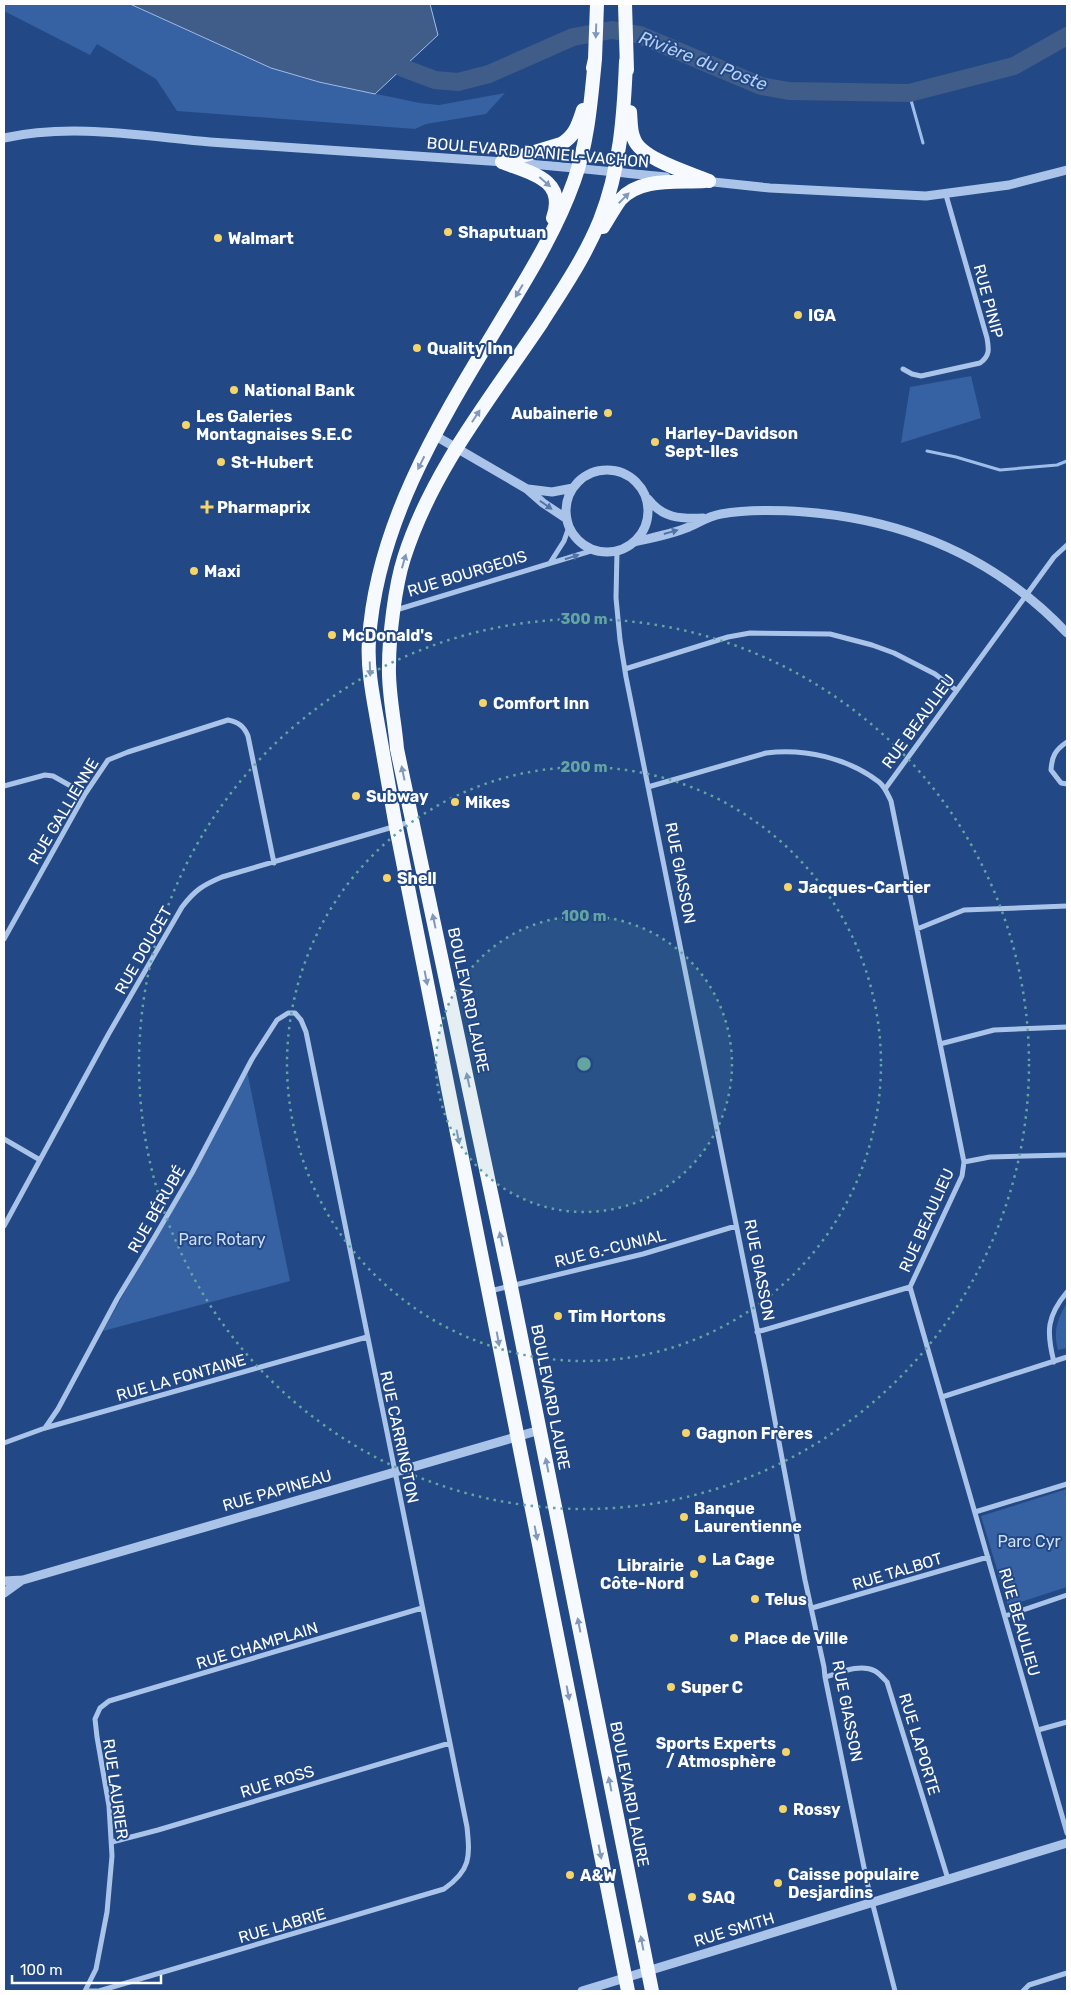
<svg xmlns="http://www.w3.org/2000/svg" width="1071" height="1995" viewBox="0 0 1071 1995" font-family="Rubik,sans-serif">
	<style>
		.green { fill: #3661a2 }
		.water { fill: #405c88; stroke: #9ebeea }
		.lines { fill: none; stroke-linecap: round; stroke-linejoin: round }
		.stream { stroke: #9ebeea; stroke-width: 3 }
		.river { stroke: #405c88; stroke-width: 18 }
		.minor { stroke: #aac4e9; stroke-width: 5 }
		.tertiary { stroke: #aac4e9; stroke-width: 9 }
		.trunk { stroke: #f6f9fe; stroke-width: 14 }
		.oneway { fill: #8198bb }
		.oneway2 { fill: #5273a8 }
		.ring { fill: none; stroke: #63a6a1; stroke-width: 2.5; stroke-dasharray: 2.5 5 }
		.poi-dot { fill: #f5d46c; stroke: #224885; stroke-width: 2 }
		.labels { text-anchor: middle; stroke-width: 4; stroke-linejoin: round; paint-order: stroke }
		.street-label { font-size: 16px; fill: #fff; stroke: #224885 }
		.poi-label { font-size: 16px; font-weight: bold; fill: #fff; stroke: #224885; text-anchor: start }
		.park-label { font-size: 16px; fill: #cfdff7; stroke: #224885 }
		.water-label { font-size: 18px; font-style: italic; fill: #b6cef0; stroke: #224885 }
		.centre { fill: #63a6a1; stroke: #224885; stroke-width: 2.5 }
		.ring-label { font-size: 15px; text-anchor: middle; font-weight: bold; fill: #63a6a1; stroke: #224885; stroke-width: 4; stroke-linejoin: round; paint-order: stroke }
	</style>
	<rect width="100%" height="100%" fill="#224885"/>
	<path class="green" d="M4 4H130L271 68 319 82 420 103 439 105 505 93 486 114 426 124 415 129 177 111 156 79 97 44 90 55 4 11Z
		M971 376 981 418 901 443 910 387Z
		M247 1071 290 1281 103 1331Z
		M1067 1303V1348L1058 1350C1053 1332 1057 1319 1067 1303Z
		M1067 1489V1587L1008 1606 981 1516Z"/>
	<path class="water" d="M130 4H430L438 35 375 94 319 82 271 68Z"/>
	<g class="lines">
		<path class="stream" d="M909 93 923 143
			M927 451 956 457 1000 470 1057 465 1067 461"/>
		<path class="river" d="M403 68 435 80 458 82 489 74 573 37 612 30 640 35 761 86 789 91 909 93 1014 66 1067 36"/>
		<path class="minor" d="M903 369 912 374 921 376 980 363C990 356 989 349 987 338L946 195
			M617 551 616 598 620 640 626 677 765 1368 805 1580 824 1667 825 1677 867 1882 895 1991
			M550 563 564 541 569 527
			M396 610 594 550
			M625 669 728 637 750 633 830 634 872 645 894 653 935 674 956 690
			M1067 742C1055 750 1052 756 1051 770L1061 783 1067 784
			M4 786 45 775 53 776 85 794
			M648 787 766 753C804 748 848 758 879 782 885 787 888 795 891 801L964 1162 962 1176 910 1287 1067 1833
			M885 789 1054 557 1067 545
			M917 929 964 910 1067 906
			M4 939 85 794 108 760 128 752 228 720C238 722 244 726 248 736L274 863
			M940 1044 994 1030 1067 1027
			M4 1139 40 1160
			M964 1162 990 1157 1067 1155
			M4 1226 108 1035 182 907C195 890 203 885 222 877L410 822
			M490 1291 643 1254 736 1226
			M757 1332 910 1287
			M1054 1362C1046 1331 1047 1316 1067 1292
			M942 1397 1067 1357
			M45 1428 58 1409 117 1299 154 1238 192 1173 252 1059 277 1020 288 1013H295L301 1020 306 1032 467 1827C470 1857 471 1870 444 1889L99 1991
			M4 1443 45 1428 367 1337
			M975 1512 1067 1484
			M812 1608 988 1557
			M1005 1616 1067 1595
			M825 1677C839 1673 860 1663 875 1671 880 1674 884 1679 887 1682L948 1879
			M1038 1730 1067 1722
			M112 1842 158 1830 450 1743
			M85 1991 96 1969 107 1912 112 1856 109 1806 97 1737 95 1719 100 1708 109 1701 422 1608
			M85 1991H97
			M1023 1991 1029 1985 1067 1973"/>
		<path class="tertiary" d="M4 138C71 123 142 136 210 142 308 149 406 155 504 162 558 166 612 172 666 177
			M704 181 770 188 926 196 1009 185 1067 170
			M434 435 527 489 543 503 567 519
			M566 511a41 41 0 1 1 82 0a41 41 0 1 1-82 0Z
			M528 489 552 492 573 488
			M648 499C663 518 679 519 703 518
			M634 542C652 538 672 534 689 527 700 522 709 516 721 514 749 509 777 510 805 512 908 520 996 558 1067 633
			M4 1581 23 1580 540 1430
			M4 1593 22 1580
			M582 1991 1067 1843"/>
		<path class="trunk" d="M625 4 627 70
			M595 59C591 100 588 142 574 181 558 226 533 268 508 309 447 411 377 517 369 640 367 668 373 697 378 725 384 759 390 793 396 827L628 1991
			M626 61C624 115 620 170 600 220 585 257 563 289 542 322 491 398 432 470 404 558 395 586 389 637 389 666 388 693 395 722 397 749L511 1287 652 1991
			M593 68 595 59 597 4
			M630 112C631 121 630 131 634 139 641 159 690 173 709 181
			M502 162 561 144C575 136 578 125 583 110
			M502 162C530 173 567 179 553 218
			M603 227C609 218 614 208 620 200 640 177 677 183 705 181"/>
	</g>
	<defs><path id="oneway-solid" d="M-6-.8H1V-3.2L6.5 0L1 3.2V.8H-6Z" transform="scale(1.25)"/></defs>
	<g class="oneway">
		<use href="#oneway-solid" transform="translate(596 31) rotate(92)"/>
		<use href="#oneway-solid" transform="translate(545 182) rotate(41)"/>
		<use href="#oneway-solid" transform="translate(624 198) rotate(-45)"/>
		<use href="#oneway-solid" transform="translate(519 291) rotate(121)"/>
		<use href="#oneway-solid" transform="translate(476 416) rotate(-57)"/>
		<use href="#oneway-solid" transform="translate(421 463) rotate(116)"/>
		<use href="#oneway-solid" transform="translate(404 561) rotate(-74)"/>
		<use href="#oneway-solid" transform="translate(370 669) rotate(88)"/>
		<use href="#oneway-solid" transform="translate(403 773) rotate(-102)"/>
		<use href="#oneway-solid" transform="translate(434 921) rotate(-102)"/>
		<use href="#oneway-solid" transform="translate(426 978) rotate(79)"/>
		<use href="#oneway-solid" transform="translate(468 1080) rotate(-102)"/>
		<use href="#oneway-solid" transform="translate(458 1137) rotate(79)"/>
		<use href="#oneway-solid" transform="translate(501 1239) rotate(-102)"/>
		<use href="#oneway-solid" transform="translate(498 1339) rotate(80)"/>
		<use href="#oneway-solid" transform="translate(547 1465) rotate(-101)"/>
		<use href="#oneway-solid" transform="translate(536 1533) rotate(79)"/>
		<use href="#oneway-solid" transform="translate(579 1625) rotate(-101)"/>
		<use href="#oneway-solid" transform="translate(568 1693) rotate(79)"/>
		<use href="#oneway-solid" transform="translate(610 1784) rotate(-101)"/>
		<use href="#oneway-solid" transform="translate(600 1852) rotate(79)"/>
		<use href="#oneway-solid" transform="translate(642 1943) rotate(-101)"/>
	</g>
	<g class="oneway2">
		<use href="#oneway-solid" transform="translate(546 505) rotate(35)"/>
		<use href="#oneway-solid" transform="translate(671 532) rotate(-16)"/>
		<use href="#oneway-solid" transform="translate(572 557) rotate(-17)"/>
	</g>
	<circle cx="584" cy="1064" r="148" fill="#63a6a1" fill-opacity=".12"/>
	<g class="ring">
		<circle cx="584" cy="1064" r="148"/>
		<circle cx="584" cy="1064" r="297"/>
		<circle cx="584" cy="1064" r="445"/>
	</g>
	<g class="poi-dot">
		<circle cx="448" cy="232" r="5"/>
		<circle cx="218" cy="238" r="5"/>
		<circle cx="798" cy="315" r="5"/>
		<circle cx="417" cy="348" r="5"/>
		<circle cx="234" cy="390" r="5"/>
		<circle cx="608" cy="413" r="5"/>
		<circle cx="186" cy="425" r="5"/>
		<circle cx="655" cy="442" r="5"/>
		<circle cx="221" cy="462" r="5"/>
		<path d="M204.5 499.5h5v5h5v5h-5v5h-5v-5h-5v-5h5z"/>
		<circle cx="194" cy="571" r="5"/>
		<circle cx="332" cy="635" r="5"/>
		<circle cx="483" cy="703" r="5"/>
		<circle cx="356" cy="796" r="5"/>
		<circle cx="455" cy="802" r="5"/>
		<circle cx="387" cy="878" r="5"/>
		<circle cx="788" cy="887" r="5"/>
		<circle cx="558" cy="1316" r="5"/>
		<circle cx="686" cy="1433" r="5"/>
		<circle cx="684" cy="1517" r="5"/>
		<circle cx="702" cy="1559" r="5"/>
		<circle cx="694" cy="1574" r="5"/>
		<circle cx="755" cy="1599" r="5"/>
		<circle cx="734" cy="1638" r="5"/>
		<circle cx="671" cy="1687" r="5"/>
		<circle cx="786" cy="1752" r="5"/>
		<circle cx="783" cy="1809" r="5"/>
		<circle cx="570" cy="1875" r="5"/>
		<circle cx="778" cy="1883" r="5"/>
		<circle cx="692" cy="1897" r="5"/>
	</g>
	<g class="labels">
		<g class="street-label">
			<text transform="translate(538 152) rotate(5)" y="6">BOULEVARD DANIEL-VACHON</text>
			<text transform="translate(989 301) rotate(75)" y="6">RUE PINIP</text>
			<text transform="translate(467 573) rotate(-17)" y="6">RUE BOURGEOIS</text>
			<text transform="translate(918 721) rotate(-54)" y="6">RUE BEAULIEU</text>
			<text transform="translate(63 811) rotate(-59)" y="6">RUE GALLIENNE</text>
			<text transform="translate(681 873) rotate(79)" y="6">RUE GIASSON</text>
			<text transform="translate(143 950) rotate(-60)" y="6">RUE DOUCET</text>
			<text transform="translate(469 1000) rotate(78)" y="6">BOULEVARD LAURE</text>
			<text transform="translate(156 1209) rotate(-60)" y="6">RUE BÉRUBÉ</text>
			<text transform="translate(926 1220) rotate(-66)" y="6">RUE BEAULIEU</text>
			<text transform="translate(610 1248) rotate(-14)" y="6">RUE G.-CUNIAL</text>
			<text transform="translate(760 1270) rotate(79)" y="6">RUE GIASSON</text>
			<text transform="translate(181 1377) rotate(-16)" y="6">RUE LA FONTAINE</text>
			<text transform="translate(551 1397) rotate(79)" y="6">BOULEVARD LAURE</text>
			<text transform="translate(400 1437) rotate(78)" y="6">RUE CARRINGTON</text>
			<text transform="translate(277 1490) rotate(-16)" y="6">RUE PAPINEAU</text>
			<text transform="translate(897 1571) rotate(-17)" y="6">RUE TALBOT</text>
			<text transform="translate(1020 1622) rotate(74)" y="6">RUE BEAULIEU</text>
			<text transform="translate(257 1645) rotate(-17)" y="6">RUE CHAMPLAIN</text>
			<text transform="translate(848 1711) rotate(79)" y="6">RUE GIASSON</text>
			<text transform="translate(920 1744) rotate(73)" y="6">RUE LAPORTE</text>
			<text transform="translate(277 1781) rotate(-17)" y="6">RUE ROSS</text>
			<text transform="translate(116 1789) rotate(82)" y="6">RUE LAURIER</text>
			<text transform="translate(630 1794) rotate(79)" y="6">BOULEVARD LAURE</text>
			<text transform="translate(282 1925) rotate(-16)" y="6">RUE LABRIE</text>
			<text transform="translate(734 1929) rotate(-17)" y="6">RUE SMITH</text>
		</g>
		<g class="poi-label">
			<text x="458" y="238">Shaputuan</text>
			<text x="228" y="244">Walmart</text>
			<text x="808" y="321">IGA</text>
			<text x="427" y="354">Quality Inn</text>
			<text x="244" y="396">National Bank</text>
			<text x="598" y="419" text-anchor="end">Aubainerie</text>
			<text x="196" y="422">Les Galeries<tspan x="196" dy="18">Montagnaises S.E.C</tspan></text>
			<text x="665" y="439">Harley-Davidson<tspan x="665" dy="18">Sept-Iles</tspan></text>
			<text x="231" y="468">St-Hubert</text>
			<text x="217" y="513">Pharmaprix</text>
			<text x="204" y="577">Maxi</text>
			<text x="342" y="641">McDonald's</text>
			<text x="493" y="709">Comfort Inn</text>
			<text x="366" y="802">Subway</text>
			<text x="465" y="808">Mikes</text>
			<text x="397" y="884">Shell</text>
			<text x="798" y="893">Jacques-Cartier</text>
			<text x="568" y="1322">Tim Hortons</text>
			<text x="696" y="1439">Gagnon Frères</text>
			<text x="694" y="1514">Banque<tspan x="694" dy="18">Laurentienne</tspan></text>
			<text x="712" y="1565">La Cage</text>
			<text x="684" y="1571" text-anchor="end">Librairie<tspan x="684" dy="18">Côte-Nord</tspan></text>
			<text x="765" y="1605">Telus</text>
			<text x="744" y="1644">Place de Ville</text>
			<text x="681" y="1693">Super C</text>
			<text x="776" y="1749" text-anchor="end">Sports Experts<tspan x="776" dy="18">/ Atmosphère</tspan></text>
			<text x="793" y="1815">Rossy</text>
			<text x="788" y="1880">Caisse populaire<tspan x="788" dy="18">Desjardins</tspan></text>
			<text x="580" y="1881">A&amp;W</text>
			<text x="702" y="1903">SAQ</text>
		</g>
		<g class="park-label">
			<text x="222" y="1245">Parc Rotary</text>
			<text x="1029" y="1547">Parc Cyr</text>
		</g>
		<g class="water-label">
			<text transform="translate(703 61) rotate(21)" y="6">Rivière du Poste</text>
		</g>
	</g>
	<circle cx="584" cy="1064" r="8" class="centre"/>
	<g class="ring-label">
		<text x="584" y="624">300 m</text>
		<text x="584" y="772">200 m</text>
		<text x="584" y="921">100 m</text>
	</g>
	<rect width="1071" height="1995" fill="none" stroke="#ffffff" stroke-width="10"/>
	<path d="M12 1975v8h149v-8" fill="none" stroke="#ffffff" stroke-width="2.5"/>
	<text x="20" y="1975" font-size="15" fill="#ffffff" stroke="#224885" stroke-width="4" paint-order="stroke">100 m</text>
</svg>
